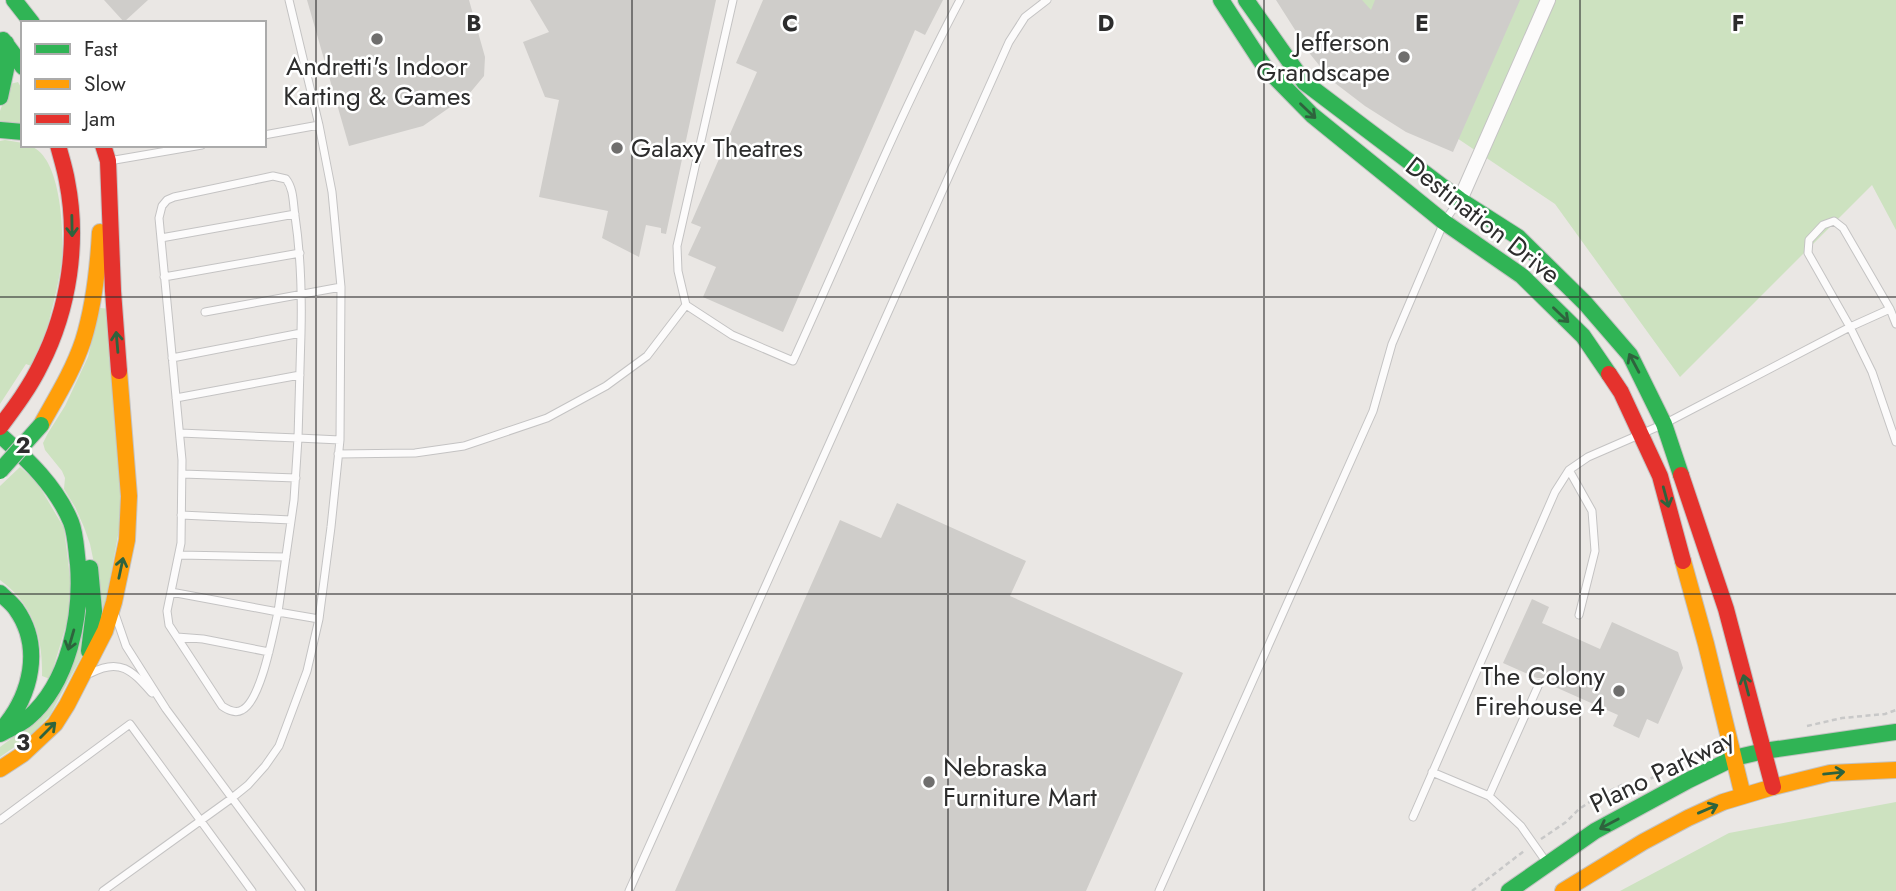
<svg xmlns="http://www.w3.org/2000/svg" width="1896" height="891" viewBox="0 0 1896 891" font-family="Jost,sans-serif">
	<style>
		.green { fill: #cde2c0 }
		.building { fill: #cfcdca }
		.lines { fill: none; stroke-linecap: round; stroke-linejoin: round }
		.lane-casing { stroke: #c4c3c3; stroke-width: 9 }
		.street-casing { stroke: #c4c3c3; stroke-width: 16 }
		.fast-casing { stroke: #c4c3c3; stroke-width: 18 }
		.slow-casing { stroke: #c4c3c3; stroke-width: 18 }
		.jam-casing { stroke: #c4c3c3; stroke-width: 18 }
		.path { stroke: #c8c8c8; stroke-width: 2.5; stroke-dasharray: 5 3.5; stroke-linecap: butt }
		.lane { stroke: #fcfbfb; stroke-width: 7 }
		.street { stroke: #fcfbfb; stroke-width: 14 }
		.fast { stroke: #30b455; stroke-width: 16 }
		.slow { stroke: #ff9f0a; stroke-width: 16 }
		.jam { stroke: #e5322d; stroke-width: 16 }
		.fast-bridge-casing { stroke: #c4c3c3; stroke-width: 18; stroke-linecap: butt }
		.fast-bridge { stroke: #30b455; stroke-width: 16 }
		.oneway { stroke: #2e633d }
		.grid { fill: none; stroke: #2d2d2d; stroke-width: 2; stroke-opacity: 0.55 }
		.poi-dot { fill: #6f6e6d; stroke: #fff; stroke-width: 2.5 }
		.labels { text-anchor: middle; stroke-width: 5; stroke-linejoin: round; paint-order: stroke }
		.poi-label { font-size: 26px; fill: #2d2d2d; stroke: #fff; text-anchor: end }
		.street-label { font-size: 26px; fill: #2d2d2d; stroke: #fff }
		.grid-label { font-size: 23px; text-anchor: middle; font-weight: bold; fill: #2d2d2d; stroke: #fff; stroke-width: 5; stroke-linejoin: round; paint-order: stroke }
	</style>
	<rect width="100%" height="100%" fill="#eae7e4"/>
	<path class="green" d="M1304 0H1896V230L1872 185 1680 377 1555 204 1332 54Z
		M18 82 23 91V126L0 121V111L10 84Z
		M5 140 23 143V145C61 145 64 230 62 257 60 278 54 301 49 321 45 336 37 351 31 366L26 364 0 404V141Z
		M100 308 111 309 124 503 104 611 90 544 84 527 75 507 64 489 65 478 62 471 45 450 43 443 48 433 65 406 88 357Z
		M20 467 37 482 64 528 73 602 50 679 42 676C43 637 33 604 0 580V486Z
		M79 633 84 652 50 715 29 737 0 757V747L16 735Z
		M1896 802V891H1620L1729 833Z"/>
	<path class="building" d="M104 0H148L124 22Z
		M307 0H469L485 57 484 76 469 94 423 126 349 146Z
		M530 0H716L666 234 661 233V228L646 225 639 257 602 238 608 211 539 197 559 100 545 97 523 42 549 32Z
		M763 0H943L925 35 915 30 783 332 703 297 716 267 688 255 701 227 691 223 757 72 736 63Z
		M1276 0H1362L1371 10 1375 0H1520L1453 152 1406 132 1365 106 1331 80 1294 34 1297 33Z
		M897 503 1026 561 1010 596 1183 673 1086 891H675L840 520 881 538Z
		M1532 599 1549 607 1542 623 1600 649 1612 622 1678 652 1683 668 1658 724 1647 719 1639 738 1613 726 1618 715 1544 682 1541 678H1537L1503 663Z"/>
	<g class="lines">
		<defs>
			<path id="lane" d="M733 0 677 246 678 271 686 305 732 335 793 361C848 241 898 117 960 0
				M264 135 319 125
				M109 161 202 145
				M161 238 295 214
				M164 277 300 253
				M1890 309 1896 324
				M205 312 341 287
				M172 358 301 333C302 293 301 256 295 216 293 204 294 189 286 179L273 176 174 197 167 200 162 206 159 218 182 460 181 543 167 611 169 625 222 706C228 710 235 714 242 710 261 701 273 633 278 612L319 619
				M176 398 300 375
				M180 433 298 438 301 333
				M338 454 415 453 464 446 547 418 606 386 647 356 686 305
				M1569 470 1592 511 1595 551 1579 615
				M182 474 296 478
				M181 515 291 520
				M179 555 286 557
				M171 592 278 612 294 500 298 438 340 440
				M116 617 126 646 166 709 301 891
				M177 637 203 639 269 652
				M91 673C121 657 133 672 152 693
				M1432 772 1489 796 1521 826 1547 863
				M1489 796 1539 684
				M1413 817 1555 492 1569 470 1588 457 1664 424 1850 327 1890 309 1843 228 1834 221 1823 225 1809 240 1808 253 1850 327 1872 372 1896 442
				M0 820 130 724 252 891
				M103 891 232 798 248 785 265 766 279 746 307 671 319 619 331 527 340 440 341 287 332 192 319 125 289 0
				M629 891 1009 42 1025 17 1047 0
				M1159 891 1373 411 1392 344 1444 222 1458 202"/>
			<path id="street" d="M1460 200 1548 0"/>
			<path id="fast" d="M14 0 32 23
				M1221 0 1264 66 1312 115 1444 222 1522 276 1583 336 1609 374
				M1246 0 1304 82 1460 200 1518 237 1585 303 1630 355 1664 424 1681 475
				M3 40 23 67
				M0 97 6 69V43
				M0 130 23 132
				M0 435C28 460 56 486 71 522 76 535 76 550 78 564 82 616 69 683 28 718 20 725 9 729 0 734
				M0 593C5 598 12 603 16 609 43 647 31 695 3 728
				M89 651 94 611 90 568
				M1509 891 1595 831 1689 780 1734 758 1764 751 1896 732"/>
			<path id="slow" d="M41 425C56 398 73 371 83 341 94 306 98 269 100 232
				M1683 561 1706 644 1743 796
				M0 769 23 754 55 724 67 705 105 631 114 602 127 540 129 496 119 371
				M1563 891 1643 842 1688 818 1723 802 1773 787 1830 773 1896 770"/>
			<path id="jam" d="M103 145 108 161 113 291 119 371
				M1609 374 1621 392 1660 476 1683 561
				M0 427C15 407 30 387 41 364 69 309 79 242 67 181 65 169 61 157 58 145
				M1681 475 1726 609 1773 787"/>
		</defs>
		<use href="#lane" class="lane-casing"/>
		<use href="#street" class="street-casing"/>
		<use href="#fast" class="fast-casing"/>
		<use href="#slow" class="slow-casing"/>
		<use href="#jam" class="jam-casing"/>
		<path class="path" d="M1807 726 1842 718 1885 714 1896 710
			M1541 839 1566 822 1579 809 1599 796 1624 784 1644 781 1657 776 1697 751 1709 750
			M1472 891 1524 851"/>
		<use href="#lane" class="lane"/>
		<use href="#street" class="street"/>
		<use href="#fast" class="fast"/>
		<use href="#slow" class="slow"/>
		<use href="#jam" class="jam"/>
		<defs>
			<path id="fast-bridge" d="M0 471 41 425"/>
		</defs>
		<use href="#fast-bridge" class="fast-bridge-casing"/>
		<use href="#fast-bridge" class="fast-bridge"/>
	</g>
	<defs><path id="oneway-shaft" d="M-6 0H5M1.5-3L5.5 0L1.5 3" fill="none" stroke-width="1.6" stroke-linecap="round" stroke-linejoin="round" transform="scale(1.75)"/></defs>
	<g class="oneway">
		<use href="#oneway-shaft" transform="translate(1308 111) rotate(44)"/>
		<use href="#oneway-shaft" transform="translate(72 226) rotate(89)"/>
		<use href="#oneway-shaft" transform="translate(1561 315) rotate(44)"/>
		<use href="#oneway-shaft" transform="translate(117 342) rotate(-95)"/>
		<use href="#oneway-shaft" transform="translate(1634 363) rotate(-118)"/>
		<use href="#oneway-shaft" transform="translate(1666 497) rotate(75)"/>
		<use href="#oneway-shaft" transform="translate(121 568) rotate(-78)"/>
		<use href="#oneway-shaft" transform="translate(71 640) rotate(106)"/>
		<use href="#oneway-shaft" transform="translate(1746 685) rotate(-105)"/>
		<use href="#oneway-shaft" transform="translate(48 730) rotate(-45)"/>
		<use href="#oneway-shaft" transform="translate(1834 773) rotate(-6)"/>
		<use href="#oneway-shaft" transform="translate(1708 809) rotate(-23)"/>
		<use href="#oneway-shaft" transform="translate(1609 824) rotate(152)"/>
	</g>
	<path class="grid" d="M316 0V891M632 0V891M948 0V891M1264 0V891M1580 0V891M0 297H1896M0 594H1896"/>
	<g class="poi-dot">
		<circle cx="377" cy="39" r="7"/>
		<circle cx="1404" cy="57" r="7"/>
		<circle cx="617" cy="148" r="7"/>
		<circle cx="1619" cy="691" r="7"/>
		<circle cx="929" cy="782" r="7"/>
	</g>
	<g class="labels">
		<g class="poi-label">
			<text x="1390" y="51">Jefferson<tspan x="1390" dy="30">Grandscape</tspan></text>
			<text x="377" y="75" text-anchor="middle">Andretti's Indoor<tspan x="377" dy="30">Karting &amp; Games</tspan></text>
			<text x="631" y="157" text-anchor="start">Galaxy Theatres</text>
			<text x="1605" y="685">The Colony<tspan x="1605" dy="30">Firehouse 4</tspan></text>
			<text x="943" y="776" text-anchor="start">Nebraska<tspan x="943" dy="30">Furniture Mart</tspan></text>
		</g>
		<g class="street-label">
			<text transform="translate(1483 220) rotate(38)" y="9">Destination Drive</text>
			<text transform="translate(1662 771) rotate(-26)" y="9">Plano Parkway</text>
		</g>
	</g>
	<g class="grid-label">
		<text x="474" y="31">B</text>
		<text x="790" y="31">C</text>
		<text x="1106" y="31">D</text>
		<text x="1422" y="31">E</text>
		<text x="1738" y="31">F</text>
		<text x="23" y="453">2</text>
		<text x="23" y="750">3</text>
	</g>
	<rect x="21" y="21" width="245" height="126" fill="#ffffff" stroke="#ababab" stroke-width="2"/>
	<rect x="35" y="44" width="35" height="10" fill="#30b455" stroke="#ababab" stroke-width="2"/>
	<text x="84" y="56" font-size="21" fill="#2d2d2d">Fast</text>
	<rect x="35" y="79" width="35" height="10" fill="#ff9f0a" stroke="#ababab" stroke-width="2"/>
	<text x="84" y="91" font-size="21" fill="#2d2d2d">Slow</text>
	<rect x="35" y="114" width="35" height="10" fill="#e5322d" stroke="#ababab" stroke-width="2"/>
	<text x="84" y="126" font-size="21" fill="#2d2d2d">Jam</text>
</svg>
